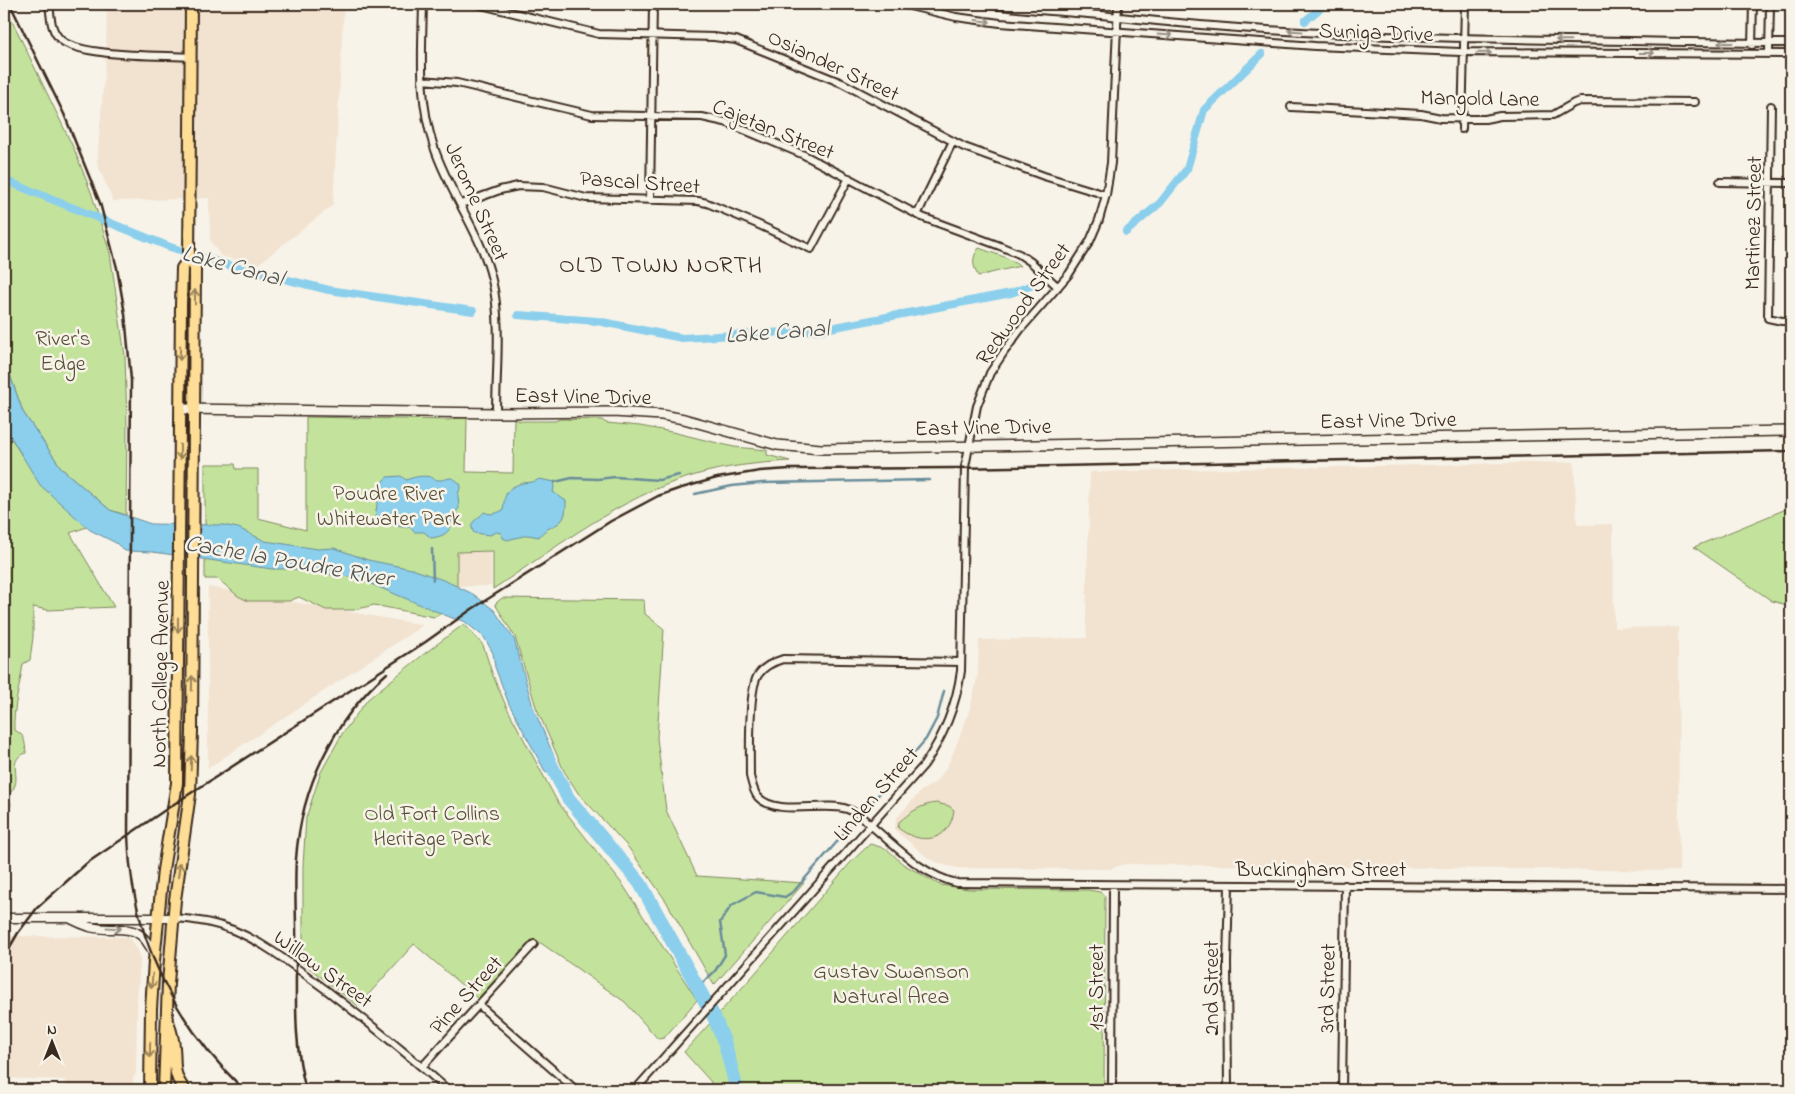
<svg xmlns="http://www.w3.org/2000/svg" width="1795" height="1094" viewBox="0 0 1795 1094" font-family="'Indie Flower',sans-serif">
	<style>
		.built { fill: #f2e2d0 }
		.green { fill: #c3e39c; stroke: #7f865d }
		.water { fill: #8bcfec; stroke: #6b8d9a }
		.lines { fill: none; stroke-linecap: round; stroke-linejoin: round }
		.stream { stroke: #6b8d9a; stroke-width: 2.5 }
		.canal { stroke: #8bcfec; stroke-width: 8 }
		.river { stroke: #8bcfec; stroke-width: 14 }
		.minor-casing { stroke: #3b2a1e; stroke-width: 10 }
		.tertiary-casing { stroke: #3b2a1e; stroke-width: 11 }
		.secondary-casing { stroke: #3b2a1e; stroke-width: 12 }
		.trunk-casing { stroke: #3b2a1e; stroke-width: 14 }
		.minor { stroke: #f7f3e8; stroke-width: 6 }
		.tertiary { stroke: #f7f3e8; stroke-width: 8 }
		.secondary { stroke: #f7f3e8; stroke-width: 9 }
		.trunk { stroke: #fedd96; stroke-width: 10 }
		.rail { stroke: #3b2a1e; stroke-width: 2.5 }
		.oneway { stroke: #998e83 }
		.oneway2 { stroke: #9c845a }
		.labels { text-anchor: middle; stroke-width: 5; stroke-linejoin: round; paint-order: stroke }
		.street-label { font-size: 22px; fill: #3b2a1e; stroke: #f7f3e8 }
		.park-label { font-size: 22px; fill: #564f37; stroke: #f7f3e8 }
		.neighbourhood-label { font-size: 24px; letter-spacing: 1px; fill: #3b2a1e; stroke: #f7f3e8 }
		.water-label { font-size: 24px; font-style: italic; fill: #4f5352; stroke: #f7f3e8 }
	</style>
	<rect width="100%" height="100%" fill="#f7f3e8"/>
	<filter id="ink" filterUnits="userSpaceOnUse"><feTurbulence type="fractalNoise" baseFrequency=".02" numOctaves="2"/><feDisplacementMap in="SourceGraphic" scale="10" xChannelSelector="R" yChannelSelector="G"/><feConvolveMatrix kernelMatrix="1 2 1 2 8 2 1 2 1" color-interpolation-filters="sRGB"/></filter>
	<g filter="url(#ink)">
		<path class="built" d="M107 4H344L333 205 257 265 221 256 210 240 209 198 113 201 97 163 106 54Z
			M1574 462 1577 525 1613 524 1614 628 1678 627 1679 871 1125 864 1110 869 958 868 944 865 928 858 895 830 896 819 921 791 936 782 946 768 952 756 968 715 974 693 978 673 979 640 1087 638 1086 622 1090 472Z
			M457 552H491V586H457Z
			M208 587 423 625 208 768Z
			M4 936 125 937 130 939 138 950 140 962 137 999 136 1074 133 1078 132 1090H65V1080L4 1078Z"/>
		<path class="green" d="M4 4 74 149 91 192 110 253 125 356 127 426 126 515 110 510 62 469 23 412 4 358Z
			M979 248 1007 258 1020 266 978 276C973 266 971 258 979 248Z
			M306 417 449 420 456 418H467L466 472 513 473 514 419 520 421H555L560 419 602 420 606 423 640 426 672 432 734 447 767 450V455L790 461C757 463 724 466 692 476 620 497 556 548 493 589V551L457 552V599L449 610 434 617 374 605 354 610H326L299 597 289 601H248L238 596 218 579H205V464H235L236 469H258V518L306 530Z
			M4 426 22 456 92 525 70 533 114 607 48 610 33 607V637L30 660 23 664C20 686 13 707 14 730 25 734 25 742 26 753 8 759 19 773 15 785 14 789 10 793 8 796L11 804 4 822Z
			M1791 507V606L1772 601 1694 547Z
			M502 598 644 600 645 614 664 629 657 738 666 810 697 876 804 883 714 985 666 901 628 847 578 793 564 771 536 707 515 637 495 604Z
			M464 624 483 645 492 673 506 706 557 801 623 885 697 1000 664 1038 658 1039 625 1002 535 939 478 999 414 944 358 1006 303 963V866L306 818 321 772 342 734 368 699 424 654Z
			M936 803 949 806 954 810C950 842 921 846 898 828L899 822C911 812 920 805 936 803Z
			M870 844 887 849 903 864 940 885 969 889 1088 890 1100 892 1105 896 1104 1090H711V1082L684 1052 751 978 851 862Z"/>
		<path class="water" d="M4 358 23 412 62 469 110 510 151 524 223 525 238 528 265 541 318 549 334 548 368 560 412 569 446 581 473 594 494 610 514 639 533 707 559 768 546 773 509 704 495 667 493 653 484 637 464 621 452 618 357 578 292 569H272L153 552 125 551 116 543 90 530 40 485 4 426Z
			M401 476 406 480C413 477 423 475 431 477 433 478 436 480 439 480 450 480 450 473 461 485L458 495 459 508C448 523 456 535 431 538L424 532H414L410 527C398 529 390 521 379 523L375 518 380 484 387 477Z
			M539 479 555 482 553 492 566 501C567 531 550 521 539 537L528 535 507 540 503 538 501 533 496 532 490 535 474 533C467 521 478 520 484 512 491 515 496 514 503 510 505 494 505 488 523 483 529 482 534 483 539 479Z"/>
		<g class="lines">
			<path class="stream" d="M555 482 572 478 598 479 615 477 659 480 679 475
				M695 494 732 486 762 483 929 480
				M432 549 433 580
				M867 808 926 739 937 718 944 691
				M698 987 715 971 725 955 720 922 732 905 756 892 785 897 794 891 850 827"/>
			<path class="canal" d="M1305 21 1325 4
				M4 180 170 247 231 266 329 290 473 311
				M1126 232 1160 203 1187 169 1204 110 1262 54
				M518 315 597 321 682 338 820 330 1011 293 1033 285"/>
			<path class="river" d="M545 753 568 798 640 883 714 1017 725 1044 737 1090"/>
			<defs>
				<path id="minor" d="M49 4C51 17 50 30 61 40 81 57 162 55 191 57
					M423 4C422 52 418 100 434 147 449 193 481 232 492 280 502 321 496 370 496 413
					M477 4 599 34 714 37 736 40 842 83 964 147 1044 176 1106 195
					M901 4 956 17 1000 23 1315 46 1460 52 1791 54
					M986 4C1031 11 1075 12 1120 17 1268 34 1419 38 1568 40 1643 41 1717 43 1791 43
					M1752 45 1753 4
					M1769 53 1770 4
					M422 80 457 83 592 115 702 117 725 122 804 155 922 217 1000 246 1019 254 1031 262 1058 287
					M1771 106 1768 318 1782 321H1791
					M1291 107 1421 114 1441 118 1485 119 1500 116 1553 115 1574 103 1581 101 1695 102
					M1462 129 1465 4
					M1720 182 1791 183
					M650 200 653 4
					M461 204 500 190 518 186 543 187 586 198 698 201 707 203 757 224 811 249 849 178
					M917 215 953 141
					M961 662 783 659C773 662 764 666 758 675 748 689 750 755 750 776 752 783 753 791 758 797 777 817 823 801 847 809 859 813 866 821 875 829 901 851 923 875 957 883L1791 889
					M173 918C194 919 213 922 233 930 267 944 296 968 325 989 368 1022 409 1055 448 1090
					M479 1005 576 1090
					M422 1067 534 944
					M635 1090 924 765C944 736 956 707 961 671L965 467 977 406 990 373 1004 352 1020 330 1069 274 1090 241 1099 220 1106 195 1111 163 1118 4
					M1112 1090 1113 885
					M1228 1090 1227 962 1229 886
					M1342 1090 1345 885"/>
				<path id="tertiary" d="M4 918H173
					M71 919C77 922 84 925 90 927 118 934 138 917 154 955"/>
				<path id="secondary" d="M180 409 496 413 613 412 662 415 684 419 777 445 821 449 1791 431"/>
				<path id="trunk" d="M169 1024C170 1029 172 1034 173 1040 177 1060 170 1072 185 1090
					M150 1090 151 1009 154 961 163 870 177 783 181 305 182 268 189 259
					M164 1090 168 983 175 900 190 794 192 732 195 268 189 259 191 4"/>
			</defs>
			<use href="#minor" class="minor-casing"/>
			<use href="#tertiary" class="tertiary-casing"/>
			<use href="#secondary" class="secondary-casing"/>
			<use href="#trunk" class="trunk-casing"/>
			<use href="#minor" class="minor"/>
			<use href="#tertiary" class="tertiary"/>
			<use href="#secondary" class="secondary"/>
			<use href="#trunk" class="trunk"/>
			<path class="rail" d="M10 4 64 114 100 203 117 268 125 314 131 380 128 835C131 935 172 1020 244 1090
				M4 957 18 933 37 908 87 863 174 804 424 643 472 609 611 521 658 496 678 489 717 478 760 471 790 469 957 468 1791 451
				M306 1090C294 1047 296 1002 296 958 297 925 294 892 296 859 301 788 333 720 387 673"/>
		</g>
		<defs><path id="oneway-shaft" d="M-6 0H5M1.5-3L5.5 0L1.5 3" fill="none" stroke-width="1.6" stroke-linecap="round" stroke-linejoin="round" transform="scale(1.25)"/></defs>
		<g class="oneway">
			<use href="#oneway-shaft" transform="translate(983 21) rotate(8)"/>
			<use href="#oneway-shaft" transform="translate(1295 31) rotate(-176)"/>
			<use href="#oneway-shaft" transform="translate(1165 35) rotate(4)"/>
			<use href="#oneway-shaft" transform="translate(1563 40) rotate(-179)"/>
			<use href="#oneway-shaft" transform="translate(1725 43) rotate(-180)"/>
			<use href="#oneway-shaft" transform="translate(1484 53) rotate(1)"/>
			<use href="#oneway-shaft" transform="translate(1647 53)"/>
			<use href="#oneway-shaft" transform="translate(114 928) rotate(3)"/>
		</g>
		<g class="oneway2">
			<use href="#oneway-shaft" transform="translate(195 297) rotate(-90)"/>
			<use href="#oneway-shaft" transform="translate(180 353) rotate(91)"/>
			<use href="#oneway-shaft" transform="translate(180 452) rotate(90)"/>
			<use href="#oneway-shaft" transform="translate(178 625) rotate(90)"/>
			<use href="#oneway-shaft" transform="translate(192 683) rotate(-89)"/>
			<use href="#oneway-shaft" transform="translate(191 763) rotate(-88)"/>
			<use href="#oneway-shaft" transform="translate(179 870) rotate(-83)"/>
			<use href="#oneway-shaft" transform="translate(152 981) rotate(94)"/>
			<use href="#oneway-shaft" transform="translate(150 1050) rotate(91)"/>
		</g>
	</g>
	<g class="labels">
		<g class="street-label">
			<text transform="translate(1376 31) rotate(2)" y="8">Suniga Drive</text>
			<text transform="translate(834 64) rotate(25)" y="8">Osiander Street</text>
			<text transform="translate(1480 97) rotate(1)" y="8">Mangold Lane</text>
			<text transform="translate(774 128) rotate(22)" y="8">Cajetan Street</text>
			<text transform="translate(640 181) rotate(4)" y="8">Pascal Street</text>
			<text transform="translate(478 201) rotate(66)" y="8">Jerome Street</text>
			<text transform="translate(1752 223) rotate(-89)" y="8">Martinez Street</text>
			<text transform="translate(1022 303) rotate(-54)" y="8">Redwood Street</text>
			<text transform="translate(583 395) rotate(1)" y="8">East Vine Drive</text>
			<text transform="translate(1388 419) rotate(-1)" y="8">East Vine Drive</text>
			<text transform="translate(983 426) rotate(-1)" y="8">East Vine Drive</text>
			<text transform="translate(159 674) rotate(-89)" y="8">North College Avenue</text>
			<text transform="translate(875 793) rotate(-49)" y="8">Linden Street</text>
			<text x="1321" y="876">Buckingham Street</text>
			<text transform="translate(324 968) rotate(36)" y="8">Willow Street</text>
			<text transform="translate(1095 987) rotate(-90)" y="8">1st Street</text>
			<text transform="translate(1210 988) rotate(-90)" y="8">2nd Street</text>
			<text transform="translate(1326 988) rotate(-89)" y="8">3rd Street</text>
			<text transform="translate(465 994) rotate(-48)" y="8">Pine Street</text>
		</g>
		<g class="park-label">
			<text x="63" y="345">River's<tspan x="63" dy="25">Edge</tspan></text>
			<text x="389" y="500">Poudre River<tspan x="389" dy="25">Whitewater Park</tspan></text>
			<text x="432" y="820">Old Fort Collins<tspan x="432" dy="25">Heritage Park</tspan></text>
			<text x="891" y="978">Gustav Swanson<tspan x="891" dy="25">Natural Area</tspan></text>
		</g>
		<g class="neighbourhood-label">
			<text x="661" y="272">OLD TOWN NORTH</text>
		</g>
		<g class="water-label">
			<text transform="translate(233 265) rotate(15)" y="8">Lake Canal</text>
			<text transform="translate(777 331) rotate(-4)" y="8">Lake Canal</text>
			<text transform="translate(289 560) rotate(10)" y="8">Cache la Poudre River</text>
		</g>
	</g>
	<rect width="1795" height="1094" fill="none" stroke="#f7f3e8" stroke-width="20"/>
	<rect x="10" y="10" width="1775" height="1074" fill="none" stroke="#3b2a1e" stroke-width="2" filter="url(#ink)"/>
	<g transform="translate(52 1042)" stroke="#f7f3e8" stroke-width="4" paint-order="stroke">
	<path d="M0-4L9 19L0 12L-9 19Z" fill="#3b2a1e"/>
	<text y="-8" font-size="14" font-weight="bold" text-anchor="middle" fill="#3b2a1e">N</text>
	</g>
</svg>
